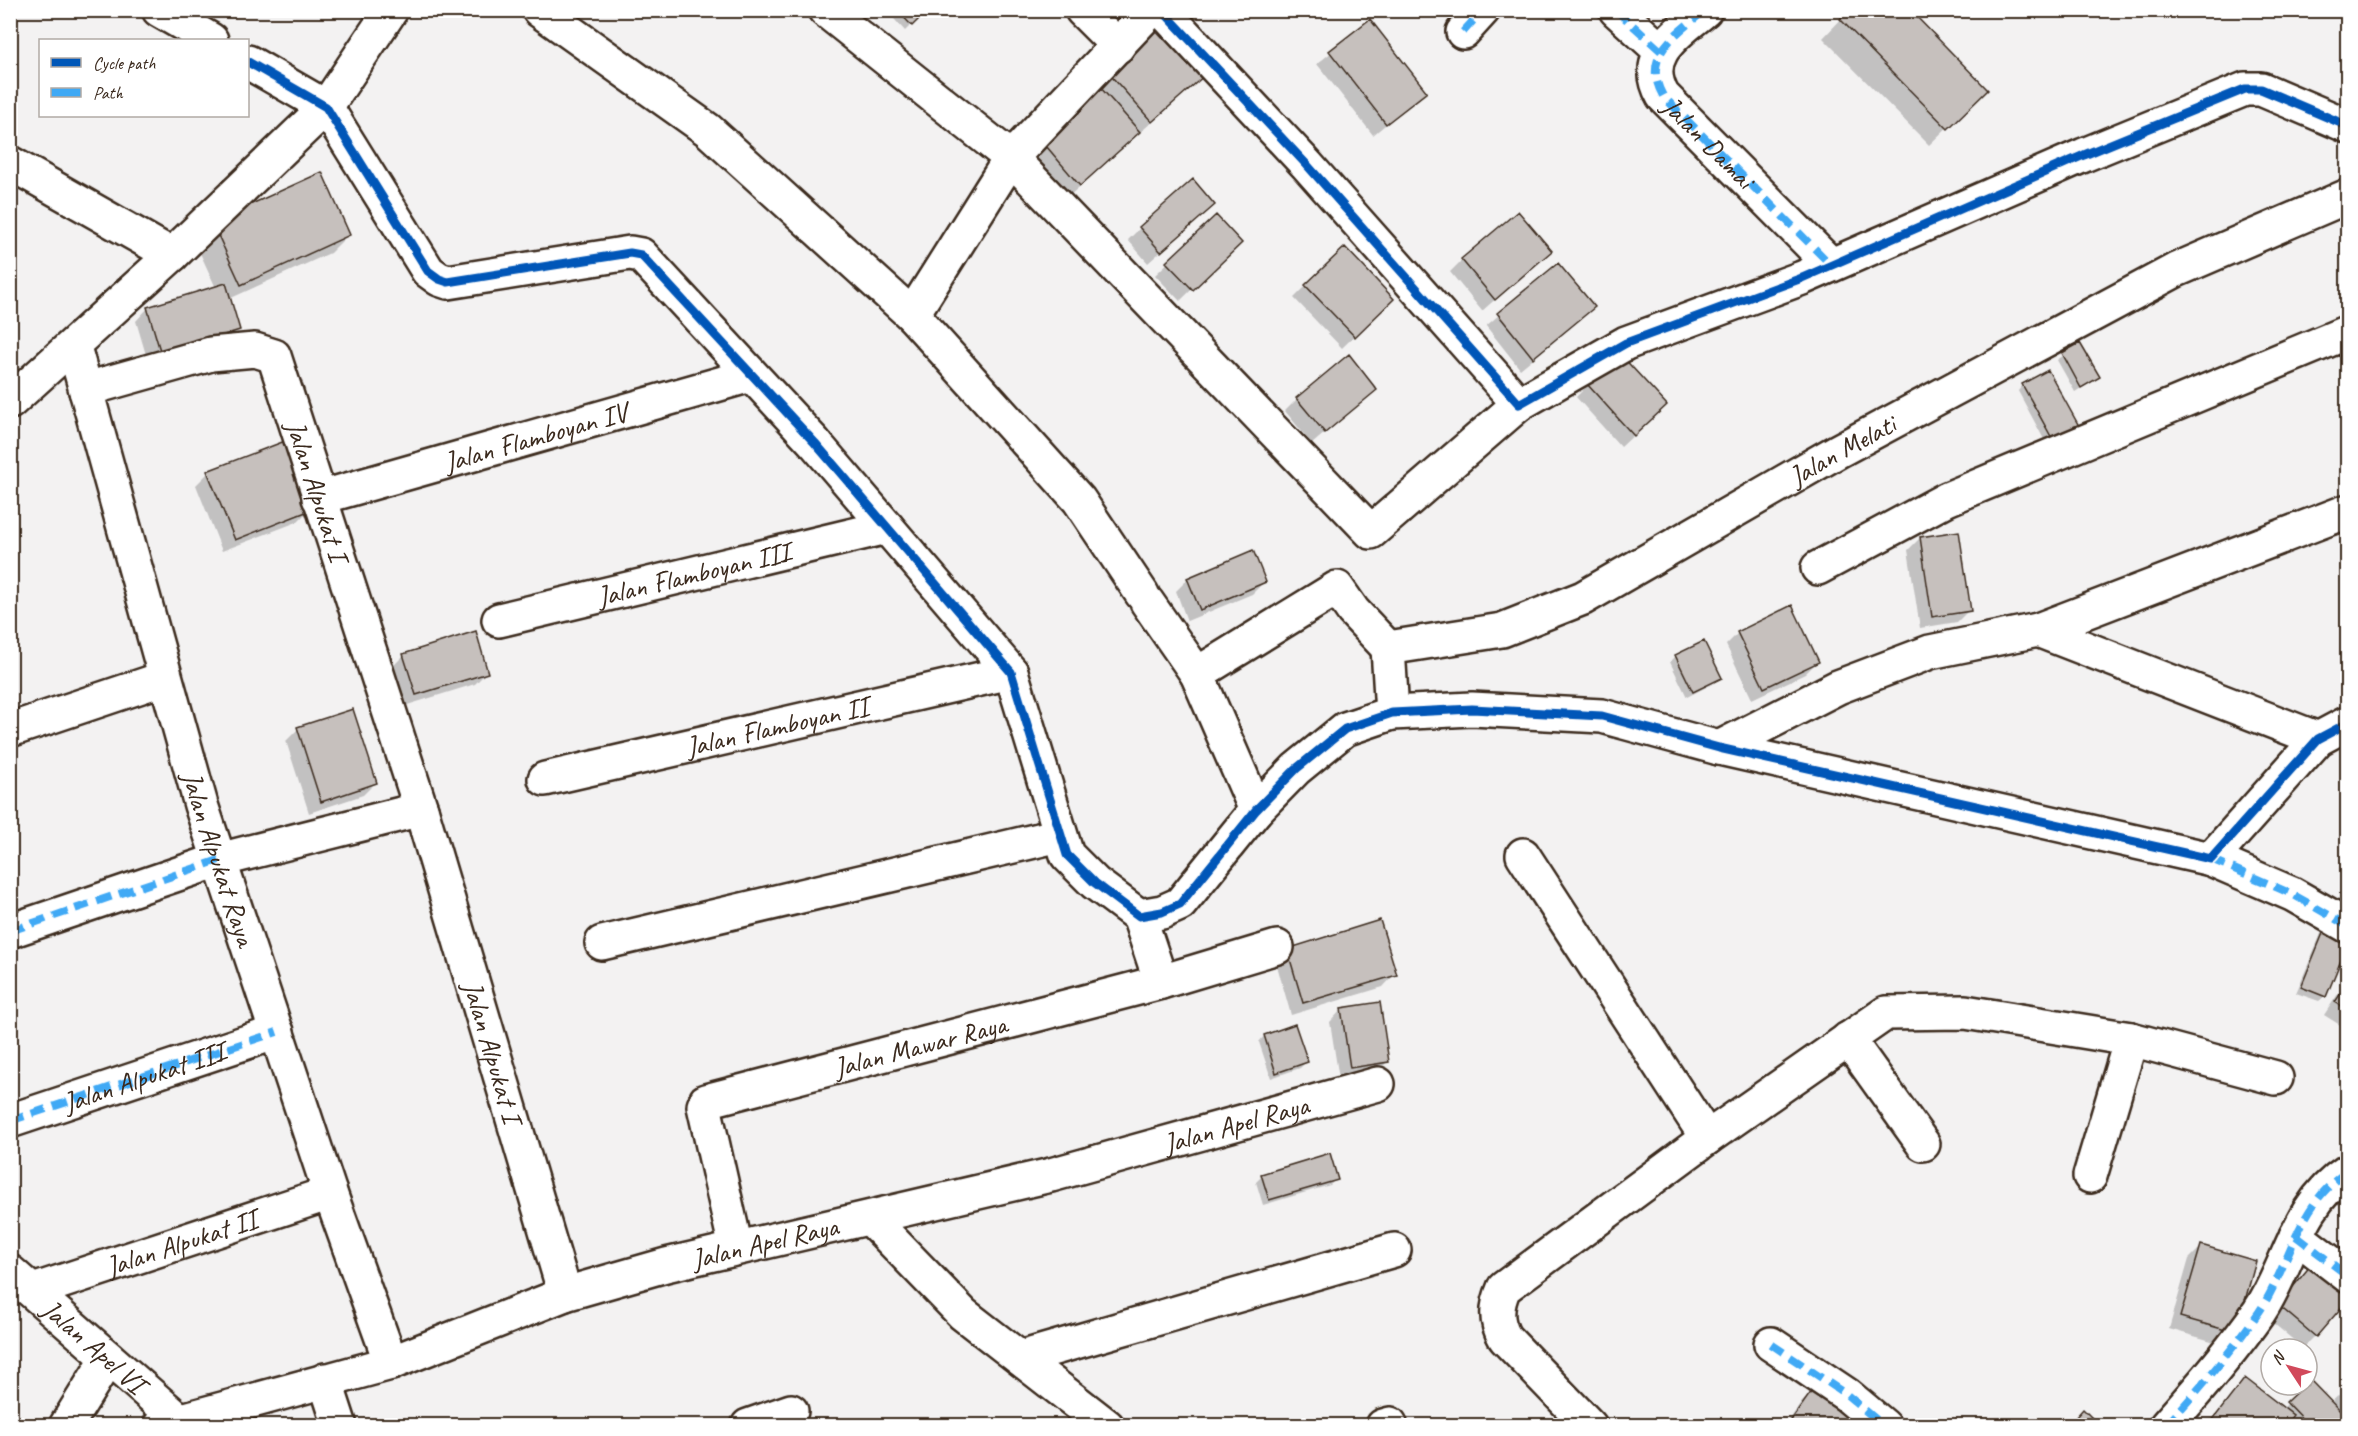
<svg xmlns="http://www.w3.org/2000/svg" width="2358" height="1436" viewBox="0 0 2358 1436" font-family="Caveat,sans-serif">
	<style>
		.shadow { fill: #0003 }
		.building { fill: #c6c0bd; stroke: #3b2a1e; stroke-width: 1.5 }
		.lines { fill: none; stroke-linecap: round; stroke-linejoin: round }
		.minor-casing { stroke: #3b2a1e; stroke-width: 38 }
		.minor { stroke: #fff; stroke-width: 33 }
		.quiet { stroke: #3fa9f5; stroke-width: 8; stroke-dasharray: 15 8; stroke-linecap: butt }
		.cycleway-casing { stroke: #fff; stroke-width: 13 }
		.cycleway { stroke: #0057b8; stroke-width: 9 }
		.labels { text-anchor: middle; stroke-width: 5; stroke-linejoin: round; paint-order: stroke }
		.street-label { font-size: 28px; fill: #3b2a1e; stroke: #fff }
	</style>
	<rect width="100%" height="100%" fill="#f3f2f2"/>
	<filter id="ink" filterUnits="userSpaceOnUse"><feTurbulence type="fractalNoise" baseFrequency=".0167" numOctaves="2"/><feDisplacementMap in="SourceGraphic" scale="12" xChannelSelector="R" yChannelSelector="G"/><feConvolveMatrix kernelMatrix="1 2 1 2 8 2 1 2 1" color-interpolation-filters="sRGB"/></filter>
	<g filter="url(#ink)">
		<path class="shadow" d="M886 10H926L905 31Z
			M1850 10 1986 90 1929 145 1823 38Z
			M1370 21 1425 92 1373 135 1317 64Z
			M1158 24 1191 87 1068 197 1030 153 1094 82Z
			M1201 216 1148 263 1128 240 1140 228Z
			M1216 217 1240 242 1180 301 1155 275Z
			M213 224 348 235 330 253 229 299 238 329 226 341 149 365 136 321 148 308 216 288 195 242Z
			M1550 251 1482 311 1450 272 1462 260Z
			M1558 265 1581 319 1520 369 1486 326Z
			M1306 286 1380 311 1342 348 1294 298Z
			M2079 345 2098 377 2075 392 2057 360Z
			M1588 385 1653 417 1621 447 1576 397Z
			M2023 385 2077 425 2047 445 2018 391Z
			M1375 390 1312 444 1285 411 1297 399Z
			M208 473 309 510 297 522 222 551 196 485Z
			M1920 538 1969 610 1957 622 1920 628 1908 550Z
			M1188 579 1264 582 1252 594 1187 621 1176 591Z
			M1738 633 1818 661 1805 674 1752 699 1726 645Z
			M1703 643 1720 678 1714 683 1687 697 1670 662 1676 656Z
			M404 655 487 672 475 684 404 706 392 667Z
			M298 729 375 783 363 795 309 813 286 741Z
			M2328 923 2325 996 2319 1001 2296 993 2323 929Z
			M1288 950 1395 974 1383 987 1291 1015 1276 962Z
			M2348 979V1030L2324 1015Z
			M1342 1009 1387 1062 1375 1074 1339 1079 1330 1022Z
			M1264 1036 1306 1062 1300 1068 1271 1078 1259 1042Z
			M1262 1176 1336 1179 1330 1185 1263 1205 1256 1182Z
			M2201 1247 2254 1262 2222 1344 2169 1329 2189 1259Z
			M2304 1273 2315 1336 2303 1348 2267 1318Z
			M2245 1380 2282 1409 2310 1382 2330 1403 2348 1387V1426H2207Z
			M1814 1390 1848 1426H1785L1802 1402Z"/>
		<path class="building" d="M897 10H928L912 26Z
			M1848 10H1910L1988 90 1948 129 1840 19Z
			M1370 19 1427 92 1386 124 1329 51Z
			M1158 22 1205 75 1152 122 1105 69Z
			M1100 87 1140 132 1080 186 1041 140Z
			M322 172 350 235 241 285 212 222Z
			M1193 179 1215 205 1161 252 1139 227Z
			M1518 211 1552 251 1495 300 1461 259Z
			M1216 215 1242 243 1193 290 1166 262Z
			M1345 247 1394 299 1355 337 1305 285Z
			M1558 263 1595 307 1533 358 1497 313Z
			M226 283 240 330 161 354 147 307Z
			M2080 343 2100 377 2081 388 2062 353Z
			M1349 354 1377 390 1325 433 1296 398Z
			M1620 354 1667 405 1634 436 1587 384Z
			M2048 370 2079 426 2053 440 2022 384Z
			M285 441 311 510 235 540 207 471Z
			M1959 531 1971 611 1932 617 1920 537Z
			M1253 550 1266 582 1200 610 1187 578Z
			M1792 605 1819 662 1764 688 1737 632Z
			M476 631 488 673 416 695 403 654Z
			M1704 641 1722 678 1693 692 1675 655Z
			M353 709 377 783 321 802 297 727Z
			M1380 920 1397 975 1303 1003 1287 949Z
			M2328 921 2348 929V943L2326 997 2301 987Z
			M2348 983V1010L2335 1002Z
			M1380 1002 1389 1062 1350 1068 1341 1008Z
			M1295 1024 1308 1062 1276 1073 1264 1035Z
			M1330 1153 1338 1180 1269 1200 1261 1174Z
			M2201 1245 2256 1261 2236 1333 2180 1317Z
			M2316 1259 2348 1286V1300L2316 1337 2278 1305Z
			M2245 1378 2293 1415 2285 1426H2208Z
			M2310 1380 2348 1419V1426H2309L2286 1402 2304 1385H2307Z
			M1814 1388 1855 1419 1850 1426H1787Z
			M2083 1409 2100 1426H2068Z"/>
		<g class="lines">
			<defs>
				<g id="minor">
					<path d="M159 10 211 40"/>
					<path d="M539 10 708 130 912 315 1079 500 1142 594"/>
					<path d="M825 10 1011 158 1371 532 1519 404"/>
					<path d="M1082 10 1118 46"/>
					<path d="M1162 10 1307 165 1519 404 1626 343 1802 278 2084 155 2245 89H2261L2348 126"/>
					<path d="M1616 10 1661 51"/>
					<path d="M1705 10C1677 34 1640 55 1663 96L1831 265"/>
					<path d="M1463 32 1483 10"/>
					<path d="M248 62 326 107 428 271 439 279 448 282 630 253 641 255 815 443 1011 672 1067 855 1095 883 1139 916 1162 912 1180 904 1256 810 1296 769 1345 729 1392 713 1472 709 1602 716 1719 748 2211 859 2318 739 2348 723"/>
					<path d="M10 163 172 255"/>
					<path d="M912 315 1011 158 1151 10"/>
					<path id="s1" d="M74 347 201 805 330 1193 391 1363"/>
					<path id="s2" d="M86 391 101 385 211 354 255 350 274 356 421 809 565 1294"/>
					<path d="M10 402 172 255 326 107 391 10"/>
					<path id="s3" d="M319 498 751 375"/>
					<path d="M1818 568 1947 499 2348 332"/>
					<path d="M1147 602 1197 674 1256 810"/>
					<path id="s4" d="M499 620 887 527"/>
					<path d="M2038 630 2318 739"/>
					<path d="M1197 674 1337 588 1353 611 1388 648"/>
					<path id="s5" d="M1392 713 1388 648 1502 630 1583 598 1838 451 2176 270 2348 196"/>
					<path d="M10 730 165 678"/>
					<path d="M1719 748 1838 687 1930 652 2038 630 2348 511"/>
					<path id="s6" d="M545 779 1011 672"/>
					<path d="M1523 855 1707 1138"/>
					<path d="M2211 859 2292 894 2348 926"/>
					<path d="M1139 916 1161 982"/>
					<path d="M10 931 219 860 421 809"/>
					<path d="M602 943 1060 835"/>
					<path d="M1848 1039 1923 1144"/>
					<path id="s7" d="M10 1121 277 1032"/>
					<path d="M2090 1176 2131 1039"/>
					<path d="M870 1218 963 1314 1107 1426"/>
					<path d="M2296 1236 2348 1276"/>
					<path id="s8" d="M736 1248 704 1106 706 1101 1161 982 1277 947"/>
					<path id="s9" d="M10 1272 178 1419"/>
					<path id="s10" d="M33 1291 330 1193"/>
					<path d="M1771 1344 1847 1395 1884 1426"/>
					<path d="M1020 1358 1394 1250"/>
					<path d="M325 1380 340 1426"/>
					<path d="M66 1426 108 1358"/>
					<path id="s11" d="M160 1426 391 1363 565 1294 666 1265 1051 1175 1378 1084"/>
					<path d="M748 1426 791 1411"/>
					<path d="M1383 1426 1390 1424"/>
					<path d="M1590 1426 1505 1338C1495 1321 1496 1306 1504 1288L1707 1138 1886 1013 1965 1012 2131 1039 2276 1078"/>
					<path d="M2166 1426C2199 1389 2231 1352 2259 1312 2291 1264 2296 1205 2348 1171"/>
				</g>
			</defs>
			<use href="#minor" class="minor-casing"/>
			<use href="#minor" class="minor"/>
			<g class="quiet">
				<path d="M1616 10 1661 51"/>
				<path id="s12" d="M1705 10C1677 34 1640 55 1663 96L1831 265"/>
				<path d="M1463 32 1483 10"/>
				<path d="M2211 859 2292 894 2348 926"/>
				<path d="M10 931 219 860"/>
				<path d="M10 1121 277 1032"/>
				<path d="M2296 1236 2348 1276"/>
				<path d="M1771 1344 1847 1395 1884 1426"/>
				<path d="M2166 1426C2199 1389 2231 1352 2259 1312 2291 1264 2296 1205 2348 1171"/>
			</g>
			<defs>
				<path id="cycleway" d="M1162 10 1307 165 1519 404 1626 343 1802 278 2084 155 2245 89H2261L2348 126
					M248 62 326 107 428 271 439 279 448 282 630 253 641 255 815 443 1011 672 1067 855 1095 883 1139 916 1162 912 1180 904 1256 810 1296 769 1345 729 1392 713 1472 709 1602 716 1719 748 2211 859 2318 739 2348 723"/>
			</defs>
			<use href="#cycleway" class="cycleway-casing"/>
			<use href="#cycleway" class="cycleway"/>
		</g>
	</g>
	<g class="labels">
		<g class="street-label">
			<text dy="10" stroke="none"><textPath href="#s12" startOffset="172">Jalan Damai</textPath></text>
			<text dy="10" stroke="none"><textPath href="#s3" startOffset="225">Jalan Flamboyan IV</textPath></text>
			<text dy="10" stroke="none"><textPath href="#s5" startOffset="566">Jalan Melati</textPath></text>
			<text dy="10" stroke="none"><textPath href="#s2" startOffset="336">Jalan Alpukat I</textPath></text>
			<text dy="10" stroke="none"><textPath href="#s4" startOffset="200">Jalan Flamboyan III</textPath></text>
			<text dy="10" stroke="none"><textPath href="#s6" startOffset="238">Jalan Flamboyan II</textPath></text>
			<text dy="10" stroke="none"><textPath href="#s1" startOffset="532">Jalan Alpukat Raya</textPath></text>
			<text dy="10" stroke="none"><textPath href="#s8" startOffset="372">Jalan Mawar Raya</textPath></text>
			<text dy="10" stroke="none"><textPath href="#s2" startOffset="924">Jalan Alpukat I</textPath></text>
			<text dy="10" stroke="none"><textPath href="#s7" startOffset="141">Jalan Alpukat III</textPath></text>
			<text dy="10" stroke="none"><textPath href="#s11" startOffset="1119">Jalan Apel Raya</textPath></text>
			<text dy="10" stroke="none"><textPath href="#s10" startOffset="156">Jalan Alpukat II</textPath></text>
			<text dy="10" stroke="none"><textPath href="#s11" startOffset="633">Jalan Apel Raya</textPath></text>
			<text dy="10" stroke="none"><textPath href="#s9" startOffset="112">Jalan Apel VI</textPath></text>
		</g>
	</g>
	<rect width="2358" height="1436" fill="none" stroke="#fff" stroke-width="36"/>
	<rect x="18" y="18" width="2322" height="1400" fill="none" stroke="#3b2a1e" stroke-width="2" filter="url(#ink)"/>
	<rect x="39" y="39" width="210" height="78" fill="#ffffff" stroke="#b1aaa5" stroke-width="1.5"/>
	<rect x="51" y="58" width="30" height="9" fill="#0057b8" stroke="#b1aaa5" stroke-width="1.5"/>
	<text x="93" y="69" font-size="18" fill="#3b2a1e">Cycle path</text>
	<rect x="51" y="88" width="30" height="9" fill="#3fa9f5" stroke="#b1aaa5" stroke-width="1.5"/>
	<text x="93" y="99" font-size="18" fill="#3b2a1e">Path</text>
	<g transform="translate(2289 1367) rotate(306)"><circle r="28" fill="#ffffff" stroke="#b1aaa5" stroke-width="1.5"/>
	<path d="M0-4.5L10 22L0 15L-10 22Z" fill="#d1495b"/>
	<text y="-9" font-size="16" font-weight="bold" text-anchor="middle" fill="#3b2a1e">N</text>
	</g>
</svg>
